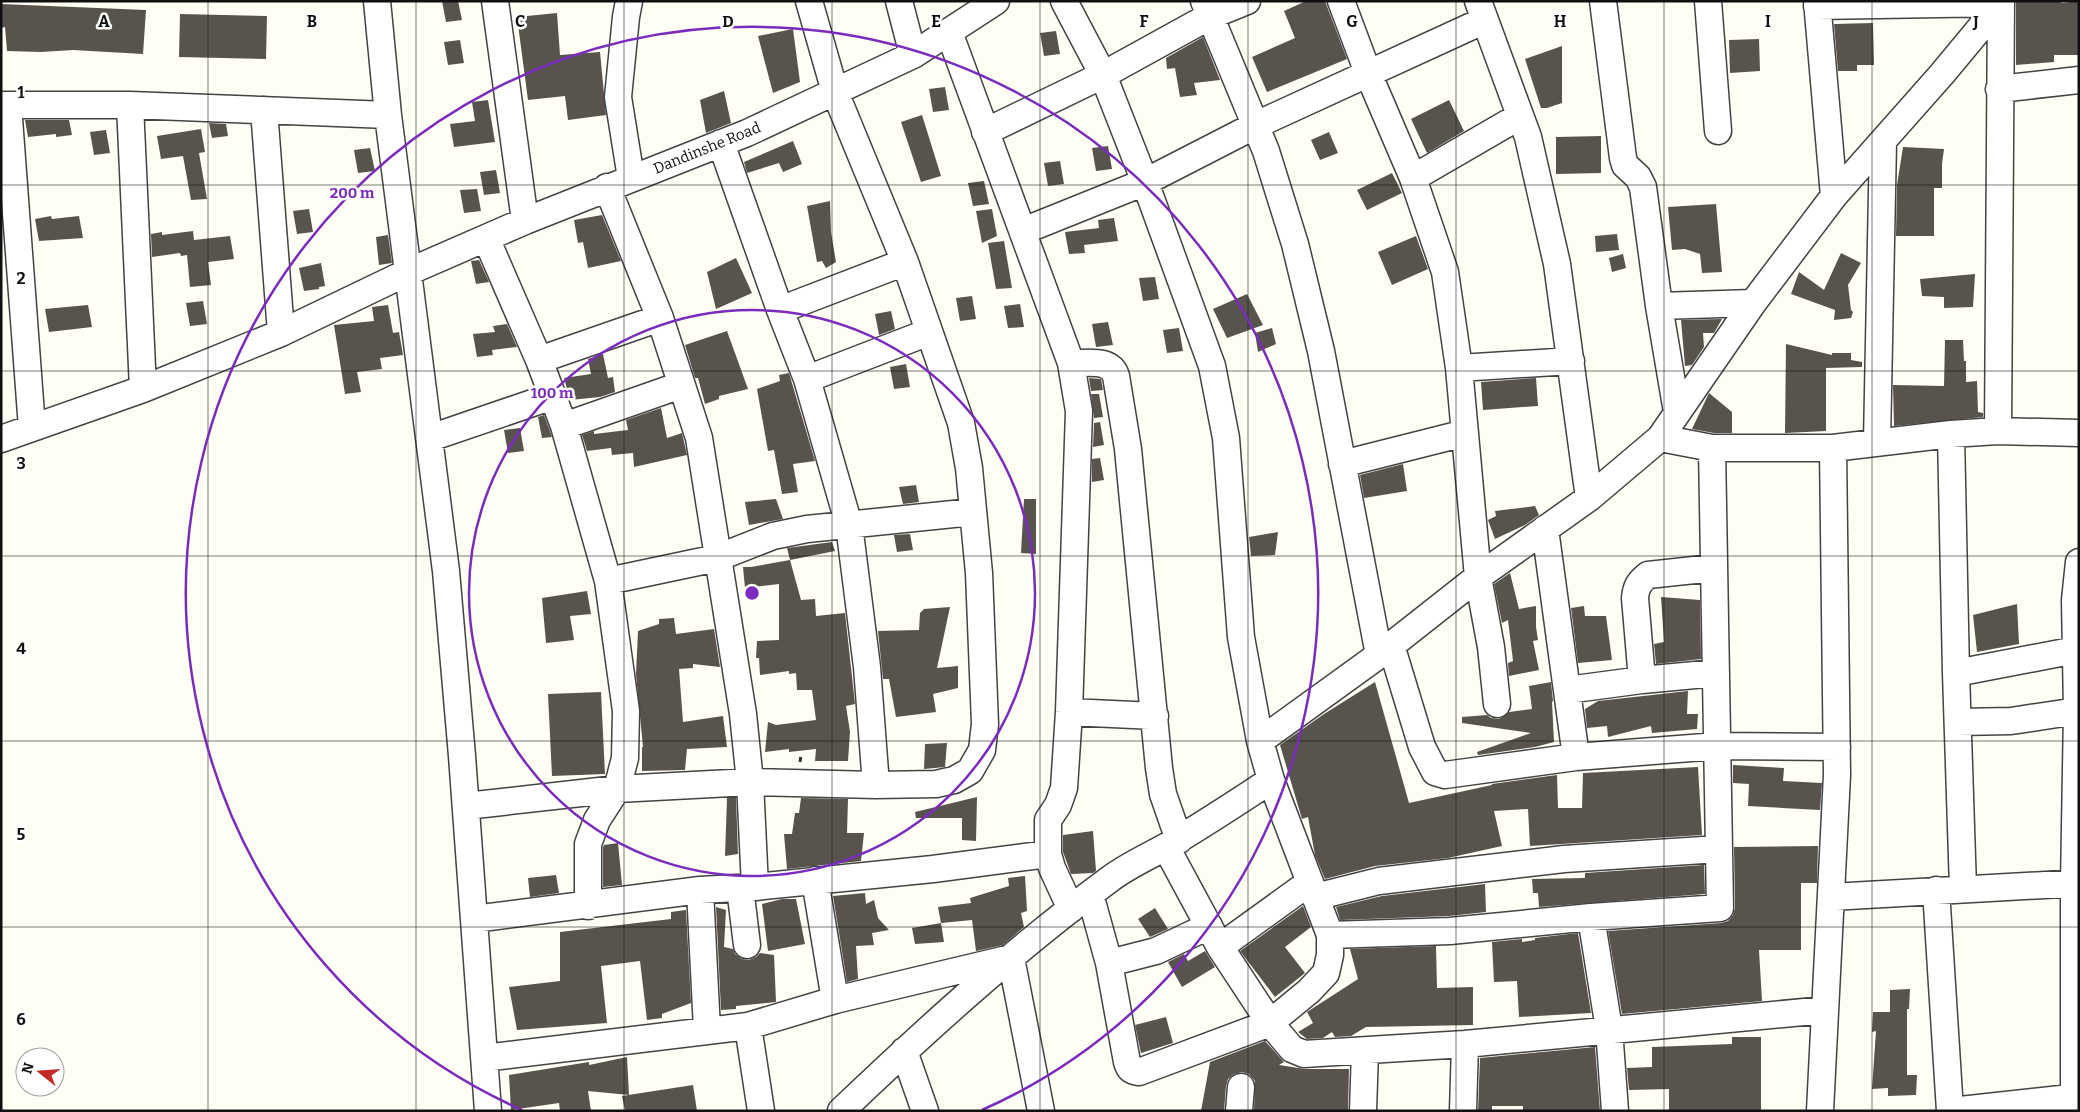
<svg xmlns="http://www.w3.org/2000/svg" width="2080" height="1112" viewBox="0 0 2080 1112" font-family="Bitter,serif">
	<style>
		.building { fill: #59534d }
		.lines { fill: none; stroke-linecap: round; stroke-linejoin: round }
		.minor-casing { stroke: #434343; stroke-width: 29 }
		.path { stroke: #323232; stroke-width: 3; stroke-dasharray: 5 2.5; stroke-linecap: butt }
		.minor { stroke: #fff; stroke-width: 26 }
		.grid { fill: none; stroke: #101010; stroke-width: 1; stroke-opacity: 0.55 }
		.ring { fill: none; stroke: #7b2cbf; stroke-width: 2.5 }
		.labels { text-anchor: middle; stroke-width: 5; stroke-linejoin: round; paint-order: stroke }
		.street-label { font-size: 15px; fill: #101010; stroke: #fff }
		.grid-label { font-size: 16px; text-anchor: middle; font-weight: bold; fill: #101010; stroke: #fff; stroke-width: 5; stroke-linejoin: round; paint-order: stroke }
		.centre { fill: #7b2cbf; stroke: #fff; stroke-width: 2.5 }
		.ring-label { font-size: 15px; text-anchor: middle; font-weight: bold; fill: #7b2cbf; stroke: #fff; stroke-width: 5; stroke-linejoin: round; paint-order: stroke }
	</style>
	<rect width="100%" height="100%" fill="#fffef4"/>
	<path class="building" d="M442 1H458L462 20 446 22Z
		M1306 1H1325L1347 59 1267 92 1252 57 1295 38 1284 11Z
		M2016 1H2058L2062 3 2079 1V55H2054V62L2016 65Z
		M1 4 146 10 143 54 73 50 41 52 7 51 5 27 1 28Z
		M557 13 560 55 600 52 606 115 568 120 565 96 528 100 517 17Z
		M180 14 267 16 266 59 179 57Z
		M1873 23 1874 65H1857V71H1838L1834 24Z
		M793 29 800 82 773 93 758 36Z
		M1056 31 1060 54 1044 56 1040 33Z
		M1203 37 1220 80 1194 83 1197 95 1180 97 1175 68 1167 69 1166 58Z
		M1759 39 1760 71 1730 73 1729 40Z
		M460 40 464 63 448 65 444 42Z
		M1562 46V103L1547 108H1541L1525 59Z
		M945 87 949 110 933 112 929 89Z
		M724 91 731 123 706 133 700 100Z
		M488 100 495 142 454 147 450 124 475 121 472 102Z
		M1449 100 1464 131 1427 153 1411 119Z
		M922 115 941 176 921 182 901 122Z
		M25 120H69L72 135 56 137V134L28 137Z
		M209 123 226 124 228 136 212 138Z
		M201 129 205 152 199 153 207 199 191 200 183 156 161 159 157 136Z
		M106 130 110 153 94 155 90 132Z
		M1329 132 1338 153 1320 160 1311 140Z
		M1601 136V173L1556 174V137Z
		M793 141 802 164 783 172 779 163 747 173 744 162Z
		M1108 146 1112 169 1096 171 1092 148Z
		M1903 147 1944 149 1942 164V188H1934V236H1896L1897 185Z
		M370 148 375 171 358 173 354 150Z
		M1060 161 1064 184 1048 186 1044 163Z
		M496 170 500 193 484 195 480 172Z
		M1392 173 1402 193 1367 210 1357 190Z
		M984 181 989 204 973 206 968 183Z
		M477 189 481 211 464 213 460 190Z
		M830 201 831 232 836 262 826 268 822 261 817 262 807 206Z
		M1716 204 1722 272 1702 273 1700 254 1685 249 1672 250 1668 207Z
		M309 209 313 232 297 234 293 211Z
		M992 209 997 236 982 243 976 211Z
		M602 215 621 261 588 268 583 242 578 243 574 220Z
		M51 216 52 219 79 216 83 238 39 241 35 219Z
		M1114 218 1118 241 1084 245 1085 253 1069 254 1065 232 1099 228 1098 220Z
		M193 231 194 240 230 236 234 259 208 262 211 285 190 287 187 255 181 256 180 253 152 257 151 234 162 232V235Z
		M1617 234 1619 250 1596 252 1595 236Z
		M388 235 392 263 379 265 376 237Z
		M1416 236 1428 269 1392 285 1378 252Z
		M1004 241 1012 288 996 289 988 243Z
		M1841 253 1861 263 1848 285 1851 310 1853 312 1851 318 1834 320 1835 310 1791 294 1799 272 1824 290Z
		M1623 254 1626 268 1612 272 1609 258Z
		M736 258 752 293 716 309 707 272Z
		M479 260 489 282 476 284 471 261Z
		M321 263 325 286 319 287V289L304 291 299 268Z
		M1975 274 1973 307 1944 308V297L1922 296 1920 279Z
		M1155 277 1159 299 1143 301 1139 278Z
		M1247 294 1263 325 1227 338 1213 309Z
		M972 296 976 319 960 321 956 298Z
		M203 301 207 324 190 326 186 303Z
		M1020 304 1024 327 1008 328 1004 306Z
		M88 305 92 327 49 332 45 309Z
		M388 305 393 333 399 332 403 355 380 358 382 369 357 372 361 392 345 394 334 325 374 321 372 307Z
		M891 311 895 329 879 335 875 314Z
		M1722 319 1714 333H1703L1704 347 1692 365 1685 366 1681 320Z
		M1108 322 1113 345 1096 347 1092 324Z
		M507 324 517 347 492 350 493 355 477 357 473 334 495 332 493 326Z
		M1179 328 1183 351 1167 353 1163 330Z
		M1272 328 1276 344 1258 352 1255 333Z
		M727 331 748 389 719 396V399L705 404 698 378H695L685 345Z
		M1945 340H1963L1964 361H1966V382L1977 381 1978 412 1983 413V417L1894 426 1893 385 1944 386Z
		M1786 344 1832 355V353H1851V360L1862 362V367L1826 368V431L1785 433Z
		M603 354 608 378 613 377 615 392 600 397 570 400 564 378 591 374 588 359Z
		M906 364 910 387 894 389 890 367Z
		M789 373 815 461 793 464 798 492 782 494 774 450 768 451 757 389 780 381 779 375Z
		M1089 378 1101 379 1103 390 1091 391Z
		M1536 378 1538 406 1483 410 1481 382Z
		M1709 393 1732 412V433H1714L1692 429Z
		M1091 394H1099L1103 417 1094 418Z
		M661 408 667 438 682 433 687 455 634 467 633 453 612 455 611 448 587 451 582 435 594 431V434L628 430 626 420Z
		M544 415 550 431 552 437 542 438 538 417Z
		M1100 422 1104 445 1093 447 1094 423Z
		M520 428 524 451 508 453 504 430Z
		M1100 458 1104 480 1092 482V459Z
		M1403 464 1407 491 1364 498 1360 475Z
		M916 485 919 502 903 504 899 487Z
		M776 499 783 519 749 525 745 502Z
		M1024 499H1036V554L1021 553Z
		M1535 506 1539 515 1525 525 1495 539 1488 520 1496 516 1495 511Z
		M1278 532 1275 555 1251 556 1249 537Z
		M910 534 913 550 897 552 894 535Z
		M832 542 835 551 790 560 801 600 815 599 816 616 845 613 855 704 846 706 850 732 848 761H815L816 749 789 752V749L765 752 768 722 776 725 816 720 812 690H797L796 673 789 674V671L760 675 759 658H756L757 641 779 640V584L745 588 743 567H751L790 560 787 548Z
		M1510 573 1519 609 1536 606V627L1538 640 1533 641 1539 670 1509 676 1508 663 1513 661 1508 620 1502 623 1494 584Z
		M587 591 591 614 570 616 574 640 546 643 542 598Z
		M1661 597 1700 600 1701 659 1656 664 1654 644 1664 642Z
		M2017 604 2019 644 1977 652 1973 615Z
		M1584 606 1585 616H1606L1612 660 1578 663 1571 608Z
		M950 607 937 668 958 666V688L933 694 936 712 896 717 889 679H883L878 631 919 630 920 613 924 609Z
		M674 618 676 634 714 629 720 667 693 664V668L679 669 683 722 723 716 727 747 687 749 685 770 642 771V747H643L636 674 638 631 659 624V619Z
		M1375 682 1409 803 1492 785V784L1557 775 1558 808H1582L1583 773 1698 767 1702 835 1530 846 1528 809 1494 811 1502 846 1448 858 1375 866 1325 879 1315 855 1308 817 1302 819 1280 745 1324 714Z
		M1551 682 1553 701 1552 702 1554 742 1535 747 1478 755 1477 752 1531 733 1462 723V717L1487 715 1491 718 1499 719 1509 712 1532 709 1529 686Z
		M1688 691 1687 714H1698L1697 729 1652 733 1651 726 1608 737 1607 726 1587 728 1585 709 1598 701Z
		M601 692 605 774 552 776 548 694Z
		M947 743 945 767 924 769 925 744Z
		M1733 765 1784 768 1783 781 1822 783 1820 810 1748 806 1749 784 1733 783Z
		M977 797 976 841 962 840V818H916L915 812Z
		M727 798H736L738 854 725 856Z
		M801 798 848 799 847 833H864L861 861 787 869 784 834H792L795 813H799Z
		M1093 831 1096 871 1093 873 1071 874 1063 852V835Z
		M618 843 622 885 603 887V847L604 845Z
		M1818 846 1817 883H1801V950H1759L1762 1001 1622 1014 1608 931 1721 923 1728 921 1733 915 1735 908 1734 847Z
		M1704 865 1705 894 1539 907 1538 893H1533L1532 879 1585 878V873Z
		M556 875 559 893 530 897 528 878Z
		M1025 876 1027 911 1021 913 1024 927 1003 945 976 951 972 920 941 923 938 907 971 903 970 898 1009 886 1008 878Z
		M1485 884 1486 912 1449 916 1340 920 1336 907 1382 896Z
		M865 893 866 904 874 900 878 918 889 930 872 933 874 945 856 946 858 979 847 982 833 896Z
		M782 899H796L805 944 768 951 762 904Z
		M1303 906 1311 927 1285 947 1305 973 1275 997 1240 951Z
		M716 907 726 910 724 947 733 949 735 954 742 959 749 960 756 957 760 953 774 955 776 1002 736 1006V1009L721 1010Z
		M1155 908 1168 929 1150 937 1138 919Z
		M686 910 691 1003 662 1014V1018L647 1020 640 961 601 966 607 1023 517 1030 509 987 560 981V932L671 919V912Z
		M941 923 944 942 915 944 912 928Z
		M1578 933 1591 1013 1519 1017 1517 981 1494 982 1492 942 1522 939V942L1535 940V938Z
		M1436 946 1437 988 1473 987V1025L1366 1027 1351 1036 1335 1037 1332 1032 1323 1038 1307 1039 1298 1032 1313 1023 1307 1012 1358 979 1350 949Z
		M1205 951 1215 967 1182 987 1168 962 1184 954 1188 961Z
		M1910 989 1909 1009H1907V1075H1917L1916 1095 1888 1096V1088L1872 1089 1876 1031 1872 1032 1873 1012H1890V990Z
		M1166 1017 1173 1043 1141 1053 1135 1025Z
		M1732 1037H1761V1111H1669V1089L1629 1090 1627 1068 1652 1067V1047L1732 1044Z
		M1265 1041 1284 1062 1279 1065 1305 1069H1349L1348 1111H1254L1255 1081 1249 1074 1242 1072 1234 1074 1228 1079 1226 1086 1224 1111H1201L1210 1062Z
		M1595 1047 1600 1111H1523V1106H1492V1111H1478L1480 1058Z
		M627 1057 629 1095 588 1091 591 1111H560L559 1103 511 1110 509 1075 589 1062V1065Z
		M693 1085 697 1111H625L622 1096Z"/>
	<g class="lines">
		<defs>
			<path id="minor" d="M377 1 388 115 446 571 462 756 488 1111
				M495 1 525 221
				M629 1 626 17 618 97 631 178
				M899 1 913 55
				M1064 1 1103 75 1145 182 1212 366 1226 438 1241 637 1260 741 1271 780 1330 935V955L1326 973 1309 991 1270 1023 1139 1072C1131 1071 1129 1069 1127 1062L1109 963 1090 894
				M1204 1 1266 151 1295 244 1321 351 1379 655
				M1341 1 1368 73 1413 178 1445 272 1459 368 1478 577 1491 647 1497 704
				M1478 1 1528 137 1557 264 1589 498
				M1603 1 1623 158 1625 165 1638 177 1643 187 1659 306 1677 412
				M1708 1 1718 131
				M1817 1 1834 196
				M1817 6 2001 3
				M949 32 1071 363 1079 411 1069 712 1064 788 1058 805 1048 820V854
				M1999 89 2079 80
				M1 105H130L388 115
				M8 105 32 428
				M130 105 143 389
				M264 110 281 333
				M985 132 1103 75 1210 16 1247 1
				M721 143 780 310 807 379 849 525 867 667 876 785
				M1413 178 1520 116
				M607 187 660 318 699 438 743 714 750 782 755 887
				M1023 231 1145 182 1256 125 1485 20
				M486 238 539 360 564 426 608 581 626 711 625 758 617 789 597 820 588 844V906
				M1659 306 1753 303
				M780 310 905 262
				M539 360 660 318
				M1071 363C1088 364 1110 358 1116 376L1128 449 1159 768 1163 794 1179 840
				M1459 368 1571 361
				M807 379 929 332
				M564 426 681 385
				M1998 431 2001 1
				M1951 434 1956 673 1963 888
				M430 438 553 396
				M1660 438 1712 448H1833L1951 434 1998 431 2079 433
				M1 439 143 389 281 333 408 272 525 221 747 133 913 55 996 1
				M1877 442 1883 142
				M1342 464 1465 433
				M1545 529 1576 757
				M608 581 717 558 773 536 807 529 973 512
				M1391 645 1422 747 1435 772 1445 775 1576 757 1717 746 1837 747
				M1956 673 2076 650
				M1642 680 1635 598C1636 587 1639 582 1648 575L1713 568
				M1567 690 1642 680 1716 673
				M1069 712 1155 716
				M1958 722 2011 721 2077 711
				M1260 741 1379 655 1478 577 1589 498 1660 438 1753 303 1834 196 1942 74 2001 3
				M466 806 617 789 750 782 876 785 936 784 954 780 970 771 982 750 985 724 979 573 969 468 961 423 905 262 835 92 809 1
				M1166 847 1220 947 1270 1023 1292 1049 1304 1054 1465 1044 1825 1010
				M815 880 835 1000
				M740 888 747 945
				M700 890 707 1030
				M1936 890 1950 1111
				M1315 897 1379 881 1564 859 1719 849
				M1831 897 2079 883
				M1591 917 1609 1029 1615 1111
				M474 919 700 890 755 887 933 869 1048 854 1052 868 1071 909
				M1330 935 1450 931 1591 917 1720 908 1712 448
				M1220 947 1310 882
				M1109 963 1156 951 1209 926
				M748 1026 761 1111
				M904 1051 925 1111
				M484 1058 748 1026 835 1000 1011 958 1041 1111
				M2074 1097V884L2077 711 2075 600 2079 562
				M841 1111C927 1029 1015 949 1110 879 1131 863 1157 853 1179 839 1210 820 1241 800 1271 780
				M1239 1111 1241 1087
				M1363 1111 1365 1051
				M1463 1111 1465 1044
				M1820 1111 1837 775 1833 448
				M1951 1111 2079 1097"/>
		</defs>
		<use href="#minor" class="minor-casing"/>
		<path class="path" d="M800 762 801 755"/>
		<use href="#minor" class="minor"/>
	</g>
	<path class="grid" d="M208 1V1111M416 1V1111M624 1V1111M832 1V1111M1040 1V1111M1248 1V1111M1456 1V1111M1664 1V1111M1872 1V1111M1 185H2079M1 371H2079M1 556H2079M1 741H2079M1 927H2079"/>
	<g class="ring">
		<circle cx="752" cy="593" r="283"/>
		<path d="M522 1110A566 566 0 1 1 982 1110"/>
	</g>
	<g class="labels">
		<g class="street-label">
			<text transform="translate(707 148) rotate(-22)" y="5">Dandinshe Road</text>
		</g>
	</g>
	<g class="grid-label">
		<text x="104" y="27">A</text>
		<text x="312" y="27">B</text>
		<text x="520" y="27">C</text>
		<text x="728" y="27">D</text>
		<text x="936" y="27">E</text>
		<text x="1144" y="27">F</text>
		<text x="1352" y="27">G</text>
		<text x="1560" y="27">H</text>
		<text x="1768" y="27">I</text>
		<text x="1976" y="27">J</text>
		<text x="21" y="98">1</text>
		<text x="21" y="284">2</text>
		<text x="21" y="469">3</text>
		<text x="21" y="654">4</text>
		<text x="21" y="840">5</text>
		<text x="21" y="1025">6</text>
	</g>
	<circle cx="752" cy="593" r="8" class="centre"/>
	<g class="ring-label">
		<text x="352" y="198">200 m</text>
		<text x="552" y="398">100 m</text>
	</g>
	<rect width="2080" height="1112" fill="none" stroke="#101010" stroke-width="5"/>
	<g transform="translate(40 1072) rotate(287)"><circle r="24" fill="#ffffff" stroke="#9f9f9f"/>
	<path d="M0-4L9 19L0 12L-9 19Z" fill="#c32b26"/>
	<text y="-8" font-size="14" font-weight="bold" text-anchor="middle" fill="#101010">N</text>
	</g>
</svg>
